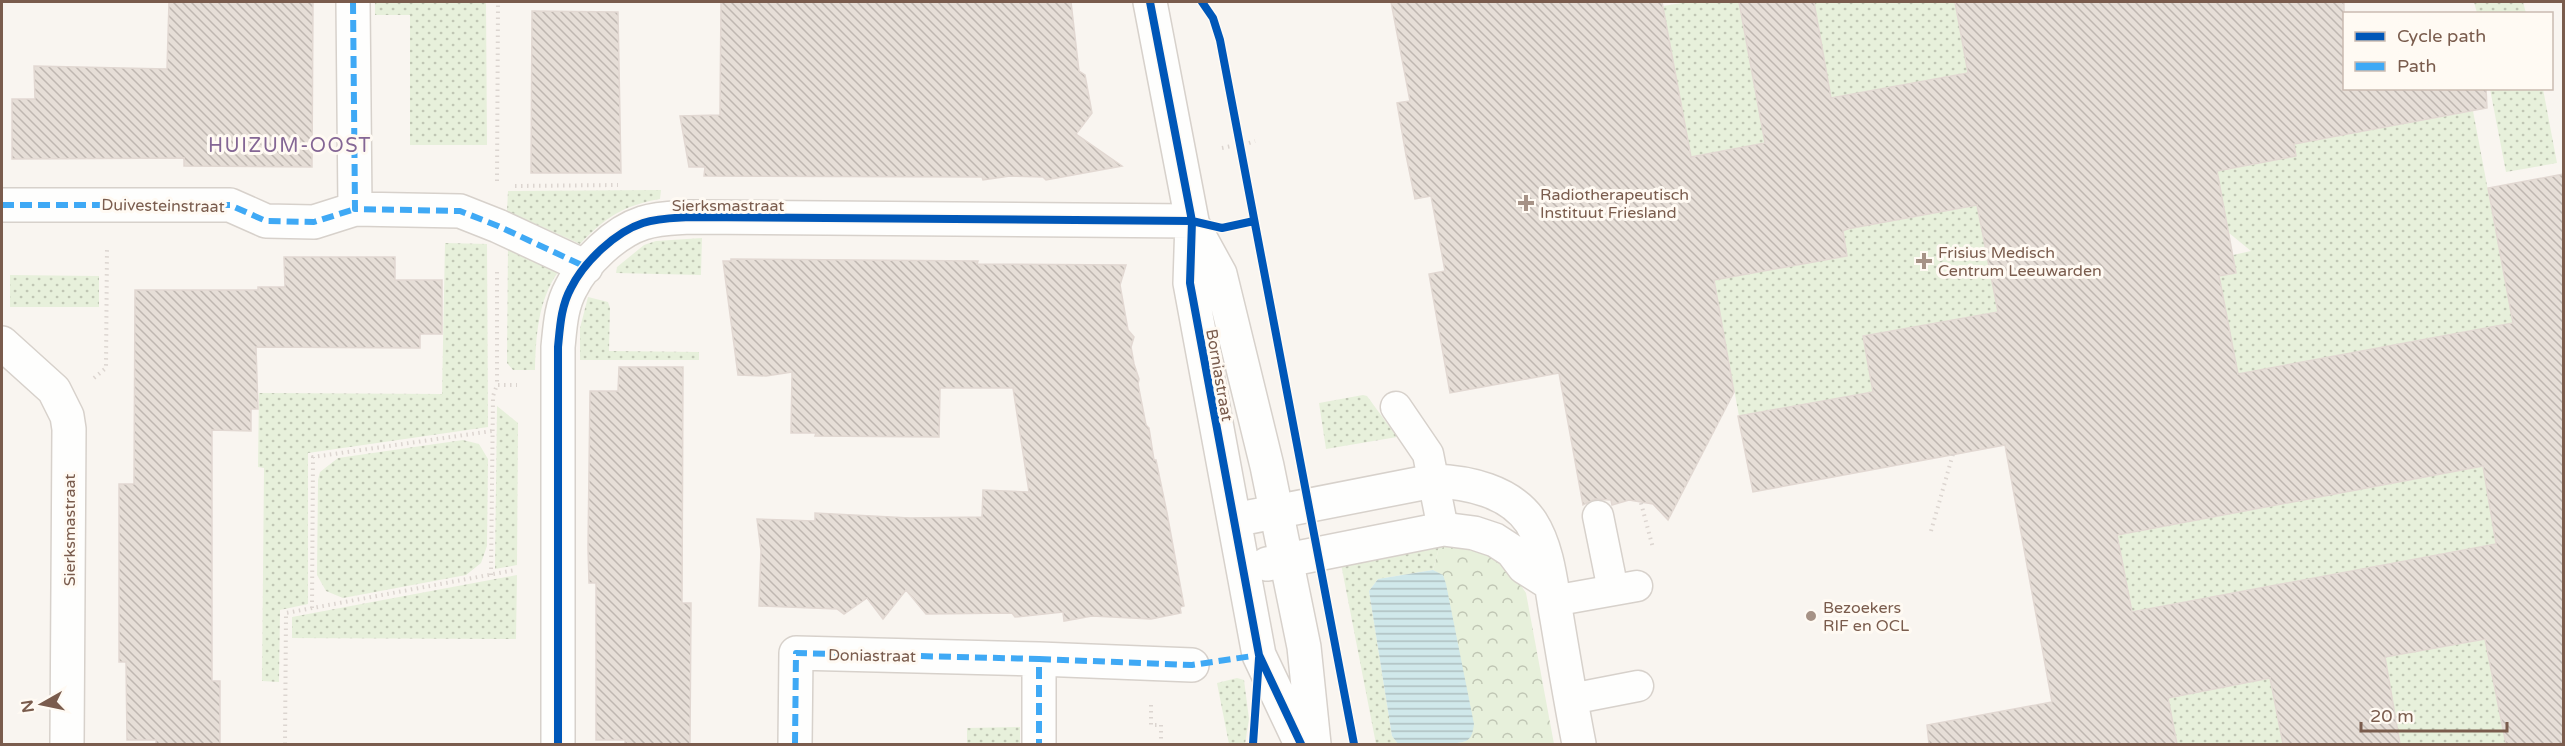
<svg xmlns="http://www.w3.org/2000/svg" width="2565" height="746" viewBox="0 0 2565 746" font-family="'Varela Round',sans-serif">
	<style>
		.grass { fill: url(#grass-dots) }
		.forest { fill: url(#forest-crowns) }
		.water { fill: url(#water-rules) }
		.building { fill: url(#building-back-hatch); stroke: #e2d8d2; stroke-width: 1.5; fill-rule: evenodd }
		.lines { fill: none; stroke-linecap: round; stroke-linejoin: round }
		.service-casing { stroke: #d7d1cb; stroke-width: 33 }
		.minor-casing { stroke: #d7d1cb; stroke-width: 36 }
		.path { stroke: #dcd5d0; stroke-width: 4; stroke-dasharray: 1.5 4.5; stroke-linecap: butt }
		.service { stroke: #fefefd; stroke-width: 30 }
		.minor { stroke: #fefefd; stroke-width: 33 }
		.quiet { stroke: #3fa9f5; stroke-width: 6; stroke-dasharray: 12 6; stroke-linecap: butt }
		.cycleway-casing { stroke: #fffaf3; stroke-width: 11 }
		.cycleway { stroke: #0057b8; stroke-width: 8 }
		.poi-dot { fill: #a69286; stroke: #fffaf3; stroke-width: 2 }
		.labels { text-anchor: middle; stroke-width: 6; stroke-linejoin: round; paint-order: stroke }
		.poi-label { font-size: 16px; fill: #7a5c4d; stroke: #fffaf3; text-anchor: start }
		.street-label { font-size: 16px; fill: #7a5c4d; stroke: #fffaf3 }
		.quarter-label { font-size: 20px; letter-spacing: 1.5px; fill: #846695; stroke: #fffaf3 }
	</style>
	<defs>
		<pattern id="grass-dots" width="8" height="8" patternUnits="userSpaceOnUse" patternTransform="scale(1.5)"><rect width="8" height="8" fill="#e7f0db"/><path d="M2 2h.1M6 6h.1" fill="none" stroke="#c0c6b4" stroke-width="1.8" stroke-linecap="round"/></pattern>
		<pattern id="forest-crowns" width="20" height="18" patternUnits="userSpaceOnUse" patternTransform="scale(1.5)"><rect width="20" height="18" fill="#e7f0db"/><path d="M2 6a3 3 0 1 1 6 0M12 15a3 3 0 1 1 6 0" fill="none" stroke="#c0c6b4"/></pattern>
		<pattern id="water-rules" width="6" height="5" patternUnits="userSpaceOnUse" patternTransform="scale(1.5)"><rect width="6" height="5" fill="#d0e8ea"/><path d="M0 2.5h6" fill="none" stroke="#aebfc0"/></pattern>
		<pattern id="building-back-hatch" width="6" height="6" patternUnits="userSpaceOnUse" patternTransform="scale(1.5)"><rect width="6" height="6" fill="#e6ded7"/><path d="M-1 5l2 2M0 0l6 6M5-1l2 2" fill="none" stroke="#bfb7b1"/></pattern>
	</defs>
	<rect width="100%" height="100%" fill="#f9f5f0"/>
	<path class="grass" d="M375 2H486L487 145H410V15H375Z
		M1688 2H1744L1745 7 1740 9 1765 143 1747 147 1770 270 1847 256 1843 231 1847 229 1977 205 1999 312 1863 336 1873 392 1739 416 1663 6Z
		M1814 2H1955L1965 57 1988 69 1822 100 1820 33Z
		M2474 2H2523L2526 13H2477Z
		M2490 89H2543L2557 163 2506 172Z
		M2473 111 2513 323 2092 402 2219 276 2236 273 2233 255 2251 251 2229 233 2222 200 2163 169 2296 156 2294 144Z
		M661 190 660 199C622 206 606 217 580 244L507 211 508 191Z
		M702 238 701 275 616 273 617 267 644 245 656 241Z
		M445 243 487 244 488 427 308 453V604L280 610 279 682 262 681 264 468 258 467 259 393 442 394Z
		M508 247 558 272C538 301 536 335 535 370H513L507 363Z
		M10 275 99 276V307H10Z
		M588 297 608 302 610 308 609 351 699 352V360H580V328Z
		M1363 395 1367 396 1397 437 1326 449 1319 403Z
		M497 406 518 423 517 565 495 569Z
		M463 440 479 444 488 459 487 546 481 563 466 575 343 598 326 591 317 575 318 480 320 472 338 458Z
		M2538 456 2491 511 2496 544 2132 612 2117 535Z
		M1440 544 1433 570 1378 579 1369 591 1392 736 1398 744H1376L1341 564Z
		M517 575 516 639 292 638V617Z
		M2485 639 2506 744H2400L2385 657Z
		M2279 676 2276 707 2283 744H2177L2171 716 2148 702Z
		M1237 678 1244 680 1249 719 1245 744H1229L1217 683Z
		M1020 727V744H967V728Z"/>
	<path class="forest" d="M1440 544 1487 552 1510 569 1526 593 1554 744H1453L1466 741 1442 575 1433 570Z"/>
	<path class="water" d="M1433 570 1443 575 1446 584 1474 724C1473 731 1472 738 1466 741 1453 746 1414 745 1398 744L1392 736 1369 591 1378 579Z"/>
	<path class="building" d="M169 2H313L312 167 184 166V158L12 159V99H35L34 66 167 69Z
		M721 2H1071L1079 71 1085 75 1092 113 1076 134 1122 166 1046 180 1043 177 1010 176 983 180 982 177 704 176 705 167H689L680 116 720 115Z
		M1391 2H1662L1691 157 1765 143 1739 2H1814L1831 98 1968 73 1955 2H2344V88H2486L2487 108 2294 144 2296 156 2217 171 2236 273 2219 276 2238 374 2513 323 2488 188 2564 174V744H2506L2485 639 2385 657 2400 744H2283L2270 678 2168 698 2177 744H1929L1927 725 2052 702 2005 445 1753 492 1738 416 1873 392 1863 336 1998 312 1977 205 1847 229 1843 231 1847 256 1714 280 1734 392 1668 520 1653 504 1629 500 1612 505 1611 500 1595 499 1583 505 1559 373 1450 393 1429 274 1445 271 1431 196 1415 199 1406 155 1397 103 1410 101ZM2483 466 2496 544 2132 612 2117 535Z
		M532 11 618 12 621 173H531Z
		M284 257H395V280H442V334H420V348L256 347 258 409H251V431L212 430V681H220V744H156V740H127L126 662H119V484H134L135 290H258V287H285Z
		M731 259 978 261 977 264 1126 265 1120 285 1128 330 1134 337 1131 347 1134 364 1139 379 1138 384 1146 425 1149 428 1154 460H1156L1167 513 1184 606 1180 607 1181 613 1151 619 1092 616 1064 621 1063 612 1015 617 1012 613 926 614 906 590 883 619 867 598 844 614 837 609 759 606 761 551 757 519 815 521V513L910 518 982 517 983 490 1029 492 1013 388H940L939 437 815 436 816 433H791L792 372 766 376 738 375 723 261H731Z
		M619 367H683L682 603H691L690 744H625V740H596V583H589L588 548 590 391H618Z"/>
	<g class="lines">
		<defs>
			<path id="service" d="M1396 407 1428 454 1443 529
				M1598 516 1613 590
				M1553 601 1637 586
				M1571 699 1638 686"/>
			<path id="minor" d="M353 2 355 209 460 211 498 226 586 267
				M1150 2 1192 221 1190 283 1259 655 1301 744
				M2 205H230L266 221 314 222 355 209
				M1192 223 1220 274 1267 466 1304 647 1314 744
				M2 343 54 390 67 416 69 429 67 744
				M1234 520 1433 481C1468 482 1510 491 1531 522 1549 550 1551 587 1557 619 1564 661 1571 703 1579 744
				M1267 564 1443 529 1474 533 1495 540 1512 551 1524 567 1551 584
				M1039 659 1192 665
				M558 744V347C560 327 561 306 571 288 584 262 615 232 643 223 658 218 674 218 689 217L1192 221
				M795 744 796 653 1039 659V744"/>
		</defs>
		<use href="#service" class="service-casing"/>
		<use href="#minor" class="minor-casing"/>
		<path class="path" d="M1249 143 1255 141
			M1222 148 1232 146
			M497 181 498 2
			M515 186 618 185
			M497 272V385H517
			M94 378 106 368 107 247
			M1641 503 1653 548
			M1931 531 1953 454
			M491 575 493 396 497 385
			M312 608 313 457 492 431
			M1151 705V725H1161V744
			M285 744 286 613 515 570"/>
		<use href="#service" class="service"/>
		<use href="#minor" class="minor"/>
		<path class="quiet" d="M353 2 355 209 460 211 498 226 586 267
			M2 205H230L266 221 314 222 355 209
			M1039 659 1192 665 1259 655
			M795 744 796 653 1039 659V744"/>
		<defs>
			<path id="cycleway" d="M1150 2 1192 221 1190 283 1259 655 1301 744
				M1202 2 1213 18 1220 40 1354 744
				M558 744V347C560 327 561 306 571 288 584 262 615 232 643 223 658 218 674 218 689 217L1192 221 1222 228 1254 221
				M1253 744 1259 658"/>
		</defs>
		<use href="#cycleway" class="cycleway-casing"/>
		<use href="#cycleway" class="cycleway"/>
	</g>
	<g class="poi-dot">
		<path d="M1523 194h6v6h6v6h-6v6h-6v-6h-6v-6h6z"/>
		<path d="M1921 252h6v6h6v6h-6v6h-6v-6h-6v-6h6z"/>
		<circle cx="1811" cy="616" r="6"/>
	</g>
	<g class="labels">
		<g class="poi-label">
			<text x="1540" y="200">Radiotherapeutisch<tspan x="1540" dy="18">Instituut Friesland</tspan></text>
			<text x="1938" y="258">Frisius Medisch<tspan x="1938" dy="18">Centrum Leeuwarden</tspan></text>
			<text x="1823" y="613">Bezoekers<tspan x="1823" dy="18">RIF en OCL</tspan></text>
		</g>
		<g class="street-label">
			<text transform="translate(163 205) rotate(1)" y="6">Duivesteinstraat</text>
			<text x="728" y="211">Sierksmastraat</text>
			<text transform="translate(1220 375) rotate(80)" y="6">Borniastraat</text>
			<text transform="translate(69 530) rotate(-90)" y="6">Sierksmastraat</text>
			<text transform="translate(872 655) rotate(1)" y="6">Doniastraat</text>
		</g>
		<g class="quarter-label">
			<text x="290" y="152">HUIZUM-OOST</text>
		</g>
	</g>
	<rect width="2565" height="746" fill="none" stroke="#7a5c4d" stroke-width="6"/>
	<rect x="2343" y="12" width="210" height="78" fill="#fffaf3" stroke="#cabbb1" stroke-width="1.5"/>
	<rect x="2355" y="32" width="30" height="9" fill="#0057b8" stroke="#cabbb1" stroke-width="1.5"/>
	<text x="2397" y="42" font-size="18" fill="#7a5c4d">Cycle path</text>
	<rect x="2355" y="62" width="30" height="9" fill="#3fa9f5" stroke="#cabbb1" stroke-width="1.5"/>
	<text x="2397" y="72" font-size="18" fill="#7a5c4d">Path</text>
	<g transform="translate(42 704) rotate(261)" stroke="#fffaf3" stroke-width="4.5" paint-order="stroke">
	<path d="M0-4.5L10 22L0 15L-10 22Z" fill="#7a5c4d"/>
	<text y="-9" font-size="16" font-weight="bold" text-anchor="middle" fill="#7a5c4d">N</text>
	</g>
	<path d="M2361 722v9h146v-9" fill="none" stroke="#7a5c4d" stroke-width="3"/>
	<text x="2370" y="722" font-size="18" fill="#7a5c4d" stroke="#fffaf3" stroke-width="4.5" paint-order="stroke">20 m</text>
</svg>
